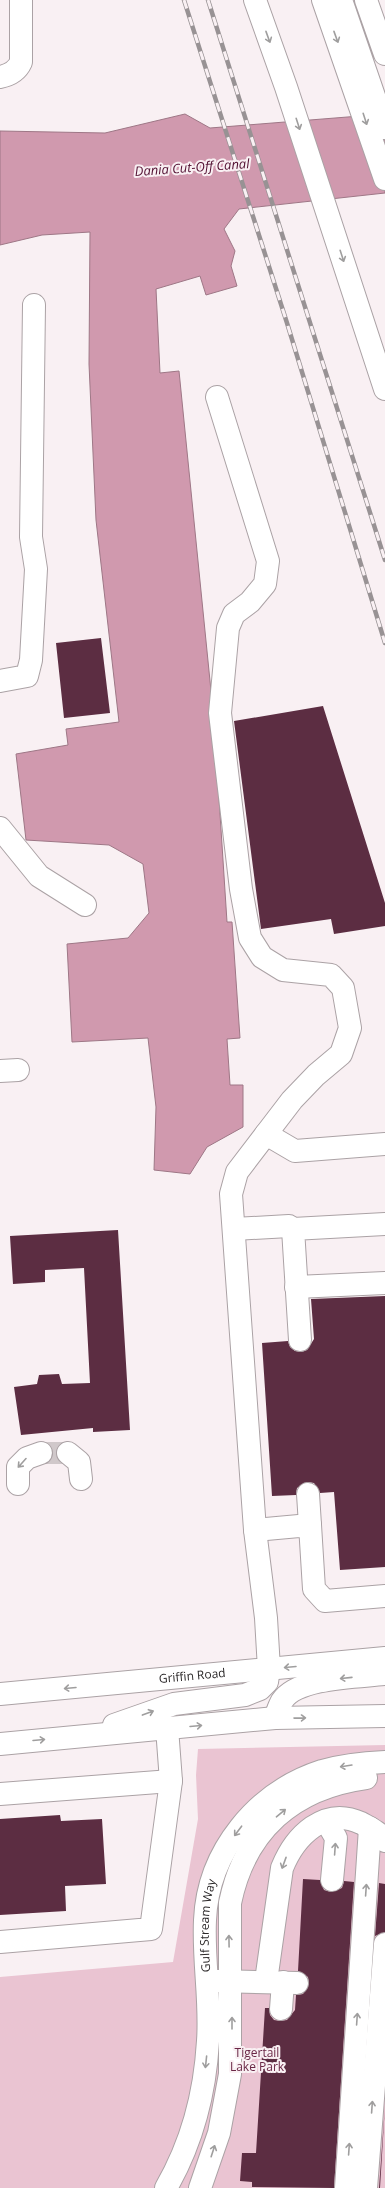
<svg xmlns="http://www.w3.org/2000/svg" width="385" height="2188" viewBox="0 0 385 2188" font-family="'Open Sans',sans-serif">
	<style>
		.green { fill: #eac4d2 }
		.water { fill: #d099ae; stroke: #9e7786 }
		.building { fill: #5c2d42 }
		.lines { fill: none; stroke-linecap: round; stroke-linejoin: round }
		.minor-tunnel { stroke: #d0c8ca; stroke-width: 22; stroke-dasharray: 22 11; stroke-linecap: butt }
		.minor-casing { stroke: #aba2a5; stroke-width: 24 }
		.major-casing { stroke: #aba2a5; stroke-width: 24 }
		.highway-casing { stroke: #aba2a5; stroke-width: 24 }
		.minor { stroke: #fff; stroke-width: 22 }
		.major { stroke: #fff; stroke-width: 22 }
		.highway { stroke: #fff; stroke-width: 22 }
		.rail-casing { stroke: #989294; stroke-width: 4.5 }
		.rail { stroke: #f9f0f3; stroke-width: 3; stroke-dasharray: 9; stroke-linecap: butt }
		.oneway { stroke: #9f9e9e }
		.labels { text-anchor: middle; stroke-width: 4; stroke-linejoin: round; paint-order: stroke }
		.street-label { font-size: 12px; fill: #2a2728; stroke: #f9f0f3 }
		.park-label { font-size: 12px; fill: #6a2746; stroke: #f9f0f3 }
		.water-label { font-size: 13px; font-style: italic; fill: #521032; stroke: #f9f0f3 }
	</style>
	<rect width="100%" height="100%" fill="#f9f0f3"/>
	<path class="green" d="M385 1745V2188H0V1977L173 1962 198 1819 196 1775 198 1749Z"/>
	<path class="water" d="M185 114 210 128 385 114V193L239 209 224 229 235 251 231 266 237 286 206 295 200 276 156 289 160 373 179 371 214 721 227 922H232L240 1038 227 1039 230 1085H243V1127L207 1147 190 1174 154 1170 156 1107 148 1038 72 1042 67 944 128 938 149 913 143 864 109 845 26 840 16 754 68 745 66 729 119 722 96 520 89 364 90 232 42 235 0 245V131L105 133Z"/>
	<path class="building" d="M101 638 110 713 64 718 56 643Z
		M323 706 385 903V926L334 934 331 919 261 929 234 721Z
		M118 1230 130 1430 93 1432V1428L21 1435 14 1387 37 1384 39 1375 59 1374 62 1384 90 1383 84 1268 45 1270V1282L13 1284 10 1236Z
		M385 1296V1567L340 1570 334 1492 320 1493 314 1483 307 1482 297 1488 296 1495 272 1496 262 1343 288 1341 290 1347 295 1351 301 1352 307 1350 314 1339 311 1299Z
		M60 1815 61 1821 102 1819 106 1884 65 1886 66 1911 0 1915V1819Z
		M303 1879 320 1880 324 1890 331 1892 342 1888 344 1881 354 1882 334 2188 252 2187V2182L240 2181 242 2153H256L265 2008H269L270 2015 274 2020 280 2021 287 2020 295 2010 296 1995 303 1994 309 1984 308 1977 298 1971Z
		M379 1883 385 1884V1932L375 1936Z
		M385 2105 380 2188H379Z"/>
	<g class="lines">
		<path class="minor-tunnel" d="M41 1453H68"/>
		<defs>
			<g id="minor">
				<path d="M0 77C10 75 17 71 21 62V0"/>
				<path d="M217 397 268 561 265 584 250 602 234 614 228 628 220 713 241 889 250 938 262 957 283 970 331 975 343 988 350 1028 341 1054 316 1075 292 1100 237 1172 231 1194 255 1530 266 1618 269 1669"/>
				<path d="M0 681 27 676 31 660 36 569 31 537 34 305"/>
				<path d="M0 828 39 876 85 905"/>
				<path d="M0 1071 18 1070"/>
				<path d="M266 1134 295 1151 385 1144"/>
				<path d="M234 1229 289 1226 293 1229"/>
				<path d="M296 1287 385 1283"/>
				<path d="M300 1340 293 1229 385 1224"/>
				<path d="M68 1453 79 1462 81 1479"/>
				<path d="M18 1484V1467L27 1458 41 1453"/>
				<path d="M308 1494 310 1525"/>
				<path d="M255 1530 310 1525 314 1589 325 1601 385 1596"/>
				<path d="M0 1794 171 1781"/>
				<path d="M326 1821 336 1838 332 1880"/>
				<path d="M0 1942 151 1929 171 1781 167 1728"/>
				<path d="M217 1981 297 1983"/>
				<path d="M266 1981 282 1868C295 1836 324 1806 361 1823 370 1828 379 1832 385 1841"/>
				<path d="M281 2009 283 1982"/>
				<path id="s1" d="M166 2188C192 2143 205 2093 208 2041 211 2001 203 1961 205 1920 208 1851 257 1792 322 1771 343 1765 364 1763 385 1762"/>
				<path d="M200 2188 219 2133 230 2074V1903C245 1830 293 1788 366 1778"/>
				<path d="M346 2188 370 1828"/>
				<path d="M366 2188 385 1944"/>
			</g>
			<g id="major">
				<path id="s2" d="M0 1694 385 1658"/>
				<path d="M275 1718C277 1713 279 1706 282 1701 297 1677 359 1677 385 1674"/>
				<path d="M114 1725 174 1704 245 1695 260 1689 267 1682 269 1669"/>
				<path d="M0 1744 275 1718 385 1716"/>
			</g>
			<path id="highway" d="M255 0 286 87 385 389
				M323 0 385 179
				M341 0 385 128
				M366 0 385 54"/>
		</defs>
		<use href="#minor" class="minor-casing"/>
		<use href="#major" class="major-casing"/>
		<use href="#highway" class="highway-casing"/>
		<use href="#minor" class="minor"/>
		<use href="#major" class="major"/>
		<use href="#highway" class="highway"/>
		<defs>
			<path id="rail" d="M184 0 287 323 385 643
				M208 0 385 560"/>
		</defs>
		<use href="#rail" class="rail-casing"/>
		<use href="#rail" class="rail"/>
	</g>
	<defs><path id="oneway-shaft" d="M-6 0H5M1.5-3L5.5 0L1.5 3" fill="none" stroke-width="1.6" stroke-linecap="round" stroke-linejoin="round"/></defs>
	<g class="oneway">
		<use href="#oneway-shaft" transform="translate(268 37) rotate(70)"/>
		<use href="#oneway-shaft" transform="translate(336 37) rotate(70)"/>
		<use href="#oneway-shaft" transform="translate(365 119) rotate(72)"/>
		<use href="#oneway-shaft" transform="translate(298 124) rotate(72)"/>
		<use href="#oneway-shaft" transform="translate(342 256) rotate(72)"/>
		<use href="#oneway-shaft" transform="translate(22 1463) rotate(132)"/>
		<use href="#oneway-shaft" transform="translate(290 1667) rotate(175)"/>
		<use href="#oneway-shaft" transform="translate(346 1678) rotate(174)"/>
		<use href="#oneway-shaft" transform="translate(70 1688) rotate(175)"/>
		<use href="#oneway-shaft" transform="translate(148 1713) rotate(-20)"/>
		<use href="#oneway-shaft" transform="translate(300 1718) rotate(-1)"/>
		<use href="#oneway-shaft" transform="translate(196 1726) rotate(-5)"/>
		<use href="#oneway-shaft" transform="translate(39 1740) rotate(-5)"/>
		<use href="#oneway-shaft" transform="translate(346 1766) rotate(171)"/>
		<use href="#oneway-shaft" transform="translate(281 1813) rotate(-40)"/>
		<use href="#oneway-shaft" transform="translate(238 1831) rotate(127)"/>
		<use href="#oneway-shaft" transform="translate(335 1849) rotate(-86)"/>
		<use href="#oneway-shaft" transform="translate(284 1863) rotate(110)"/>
		<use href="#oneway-shaft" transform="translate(366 1890) rotate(-86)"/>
		<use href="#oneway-shaft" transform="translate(229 1941) rotate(-91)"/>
		<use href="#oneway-shaft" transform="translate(357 2019) rotate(-86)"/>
		<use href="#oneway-shaft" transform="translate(232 2023) rotate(-90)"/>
		<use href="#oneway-shaft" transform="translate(206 2062) rotate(96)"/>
		<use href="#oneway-shaft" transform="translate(372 2107) rotate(-86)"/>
		<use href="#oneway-shaft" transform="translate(349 2149) rotate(-86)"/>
		<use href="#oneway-shaft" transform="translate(213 2151) rotate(-72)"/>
	</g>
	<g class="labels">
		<g class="street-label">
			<text dy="4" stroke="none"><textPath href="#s2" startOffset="193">Griffin Road</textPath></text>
			<text dy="4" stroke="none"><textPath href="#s1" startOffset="270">Gulf Stream Way</textPath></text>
		</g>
		<g class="park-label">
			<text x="257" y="2057">Tigertail<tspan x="257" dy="14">Lake Park</tspan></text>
		</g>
		<g class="water-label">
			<text transform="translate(192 167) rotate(-4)" y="5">Dania Cut-Off Canal</text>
		</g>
	</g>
</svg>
